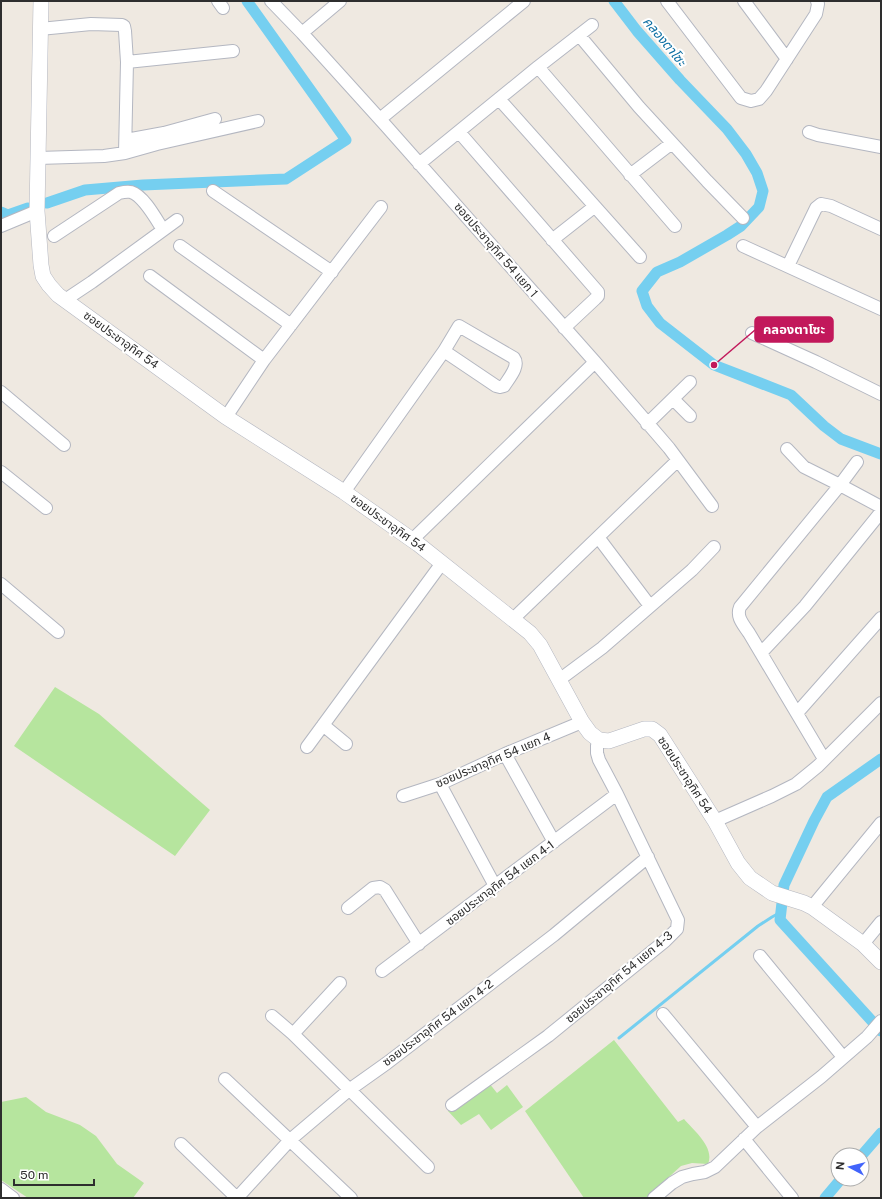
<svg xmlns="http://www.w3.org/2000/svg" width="882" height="1199" viewBox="0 0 882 1199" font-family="'Public Sans','Noto Sans Thai',sans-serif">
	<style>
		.green { fill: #b6e59e }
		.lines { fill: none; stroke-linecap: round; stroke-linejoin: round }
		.stream { stroke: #75cff0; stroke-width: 3 }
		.canal { stroke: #75cff0; stroke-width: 11 }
		.minor-casing { stroke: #b4b7c1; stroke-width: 14 }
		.tertiary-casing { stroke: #b4b7c1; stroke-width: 16 }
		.minor { stroke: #fff; stroke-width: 12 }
		.tertiary { stroke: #fff; stroke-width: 15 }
		.labels { text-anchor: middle; stroke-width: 4; stroke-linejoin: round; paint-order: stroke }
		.street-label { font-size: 12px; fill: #2e2e2e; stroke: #fff }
		.water-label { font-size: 13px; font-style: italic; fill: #0d6fa3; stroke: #fff }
		.leader { fill: none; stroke: #c2185b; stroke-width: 1.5 }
		.callout-dot { fill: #c2185b; stroke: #fff; stroke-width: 1.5 }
		.callout { fill: #c2185b; stroke: #c2185b; stroke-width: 1.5 }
		.callout-label { font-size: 13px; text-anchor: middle; font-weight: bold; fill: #fff }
	</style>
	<rect width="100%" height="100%" fill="#efe9e1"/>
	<path class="green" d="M55 687 99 714 210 810 175 856 14 746Z
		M614 1040 678 1122 684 1119C694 1131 715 1147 708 1164L692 1163 681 1166 646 1198H584L525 1111Z
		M489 1083 497 1093 507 1085 523 1107 491 1130 479 1114 461 1125 448 1111Z
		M26 1097 46 1112 80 1125 96 1136 117 1164 144 1183 133 1198H28L1 1180V1102Z"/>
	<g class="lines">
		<path class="stream" d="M619 1038 758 926 772 917 781 912"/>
		<path class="canal" d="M614 1 637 31 680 80 727 129 746 154 757 173 763 191 759 207 741 226 727 235 680 262 657 272 642 291 647 306 660 323 714 365 791 395 824 426 841 439 881 454
			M47 203 85 190 143 185 286 179 346 140 247 1
			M1 212 8 215 28 208
			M881 759 827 797 814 821 784 885 780 920 881 1031
			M862 1155 881 1133
			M825 1198 841 1179"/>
		<defs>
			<path id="minor" d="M218 1 223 8
				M271 1 302 33 387 127 595 362 669 448 712 506
				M667 1 741 98 751 101 759 99 766 91 816 14 818 4 817 1
				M744 1 787 59
				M40 29 91 24 122 25 124 26 125 31 127 62
				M302 33 340 1
				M579 35 639 107 707 181 743 218
				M538 67 675 226
				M499 99 640 257
				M380 119 524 1
				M459 132 598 292V296L595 299 564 328
				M809 132 818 135 881 147
				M126 140 164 133 215 119
				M125 153 127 62 233 51
				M38 158 104 156 125 153 157 144 258 121
				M419 164 538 67 592 25
				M630 175 672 143
				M213 191 332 272
				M1 226 37 211
				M54 236 119 193C123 192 127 191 131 192 144 196 156 219 163 230
				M552 240 594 207
				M180 246 291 325
				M743 246 881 309
				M788 266 816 208 821 204 831 206 881 229
				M150 276 264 360
				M65 300 92 282 177 220
				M752 333 816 362 881 394
				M1 392 64 445
				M673 399 690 416
				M226 417 264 360 381 207
				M647 424 690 382
				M787 449 804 467 840 485 740 607C736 617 743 624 749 633L824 759
				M857 462 840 485 881 507
				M1 472 46 508
				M344 492 444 351 459 326 514 358C520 366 509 378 504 386L500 387 496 386 444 351
				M598 537 650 606
				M412 540 595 362
				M1 584 58 632
				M513 619 677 461
				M761 653 805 606 881 512
				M559 680 602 648 692 570 714 547
				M797 713 881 618
				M323 725 346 744
				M307 747 442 563
				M505 754 554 842
				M440 784 495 886
				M403 796 440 784 505 754 582 722
				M715 821 772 796 796 784 818 766 881 703
				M812 907 881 823
				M348 908 373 888 380 887 385 890 419 944
				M863 944 881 922
				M760 956 843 1057
				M382 971 617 794
				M663 1014 757 1127
				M272 1016 293 1034 428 1167
				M293 1034 340 983
				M225 1079 351 1198
				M452 1105 548 1036 665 941 677 929 678 920 617 794 599 760 597 753V746L599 740
				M744 1139 792 1198
				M181 1144 237 1198
				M1 1189 13 1198
				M237 1198 290 1140 349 1090 387 1063 554 935 648 857
				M654 1198 672 1183 682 1177 693 1174 705 1172 715 1167 757 1127 821 1077 867 1037 881 1021"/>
			<path id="tertiary" d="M41 1 37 211 41 265 43 276 49 285 58 295 226 417 344 492 418 544 530 633 540 645 582 722 590 733 599 740 609 741 644 729H652L660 735 715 821 738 863 750 878 772 893 804 903 812 907 863 944 881 962"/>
		</defs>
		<use href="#minor" class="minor-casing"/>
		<use href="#tertiary" class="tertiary-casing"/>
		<use href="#minor" class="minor"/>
		<use href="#tertiary" class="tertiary"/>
	</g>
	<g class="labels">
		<g class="street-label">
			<text transform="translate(496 250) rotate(49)" y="4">ซอยประชาอุทิศ 54 แยก 1</text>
			<text transform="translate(121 340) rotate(36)" y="4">ซอยประชาอุทิศ 54</text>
			<text transform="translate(388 523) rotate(36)" y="4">ซอยประชาอุทิศ 54</text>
			<text transform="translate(493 760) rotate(-23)" y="4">ซอยประชาอุทิศ 54 แยก 4</text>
			<text transform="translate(685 775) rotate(57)" y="4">ซอยประชาอุทิศ 54</text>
			<text transform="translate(500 883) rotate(-37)" y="4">ซอยประชาอุทิศ 54 แยก 4-1</text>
			<text transform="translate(619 977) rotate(-40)" y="4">ซอยประชาอุทิศ 54 แยก 4-3</text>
			<text transform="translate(438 1023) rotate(-37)" y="4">ซอยประชาอุทิศ 54 แยก 4-2</text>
		</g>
		<g class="water-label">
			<text transform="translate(665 41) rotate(50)" y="5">คลองตาโซะ</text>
		</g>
	</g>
	<path class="leader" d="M714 365L755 330"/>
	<circle class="callout-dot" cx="714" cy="365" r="4"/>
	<rect class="callout" x="755" y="317" width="78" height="25" rx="4"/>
	<g class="callout-label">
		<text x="794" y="334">คลองตาโซะ</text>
	</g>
	<rect width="882" height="1199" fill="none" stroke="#2e2e2e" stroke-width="4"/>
	<g transform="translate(850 1167) rotate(277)"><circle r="19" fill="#ffffff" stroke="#ababab"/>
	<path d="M0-3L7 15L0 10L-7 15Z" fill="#4264fb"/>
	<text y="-6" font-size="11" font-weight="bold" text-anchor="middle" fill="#2e2e2e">N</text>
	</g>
	<path d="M14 1179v6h80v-6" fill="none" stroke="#2e2e2e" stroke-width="2"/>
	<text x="20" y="1179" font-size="12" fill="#2e2e2e" stroke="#ffffff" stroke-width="3" paint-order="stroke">50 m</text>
</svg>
